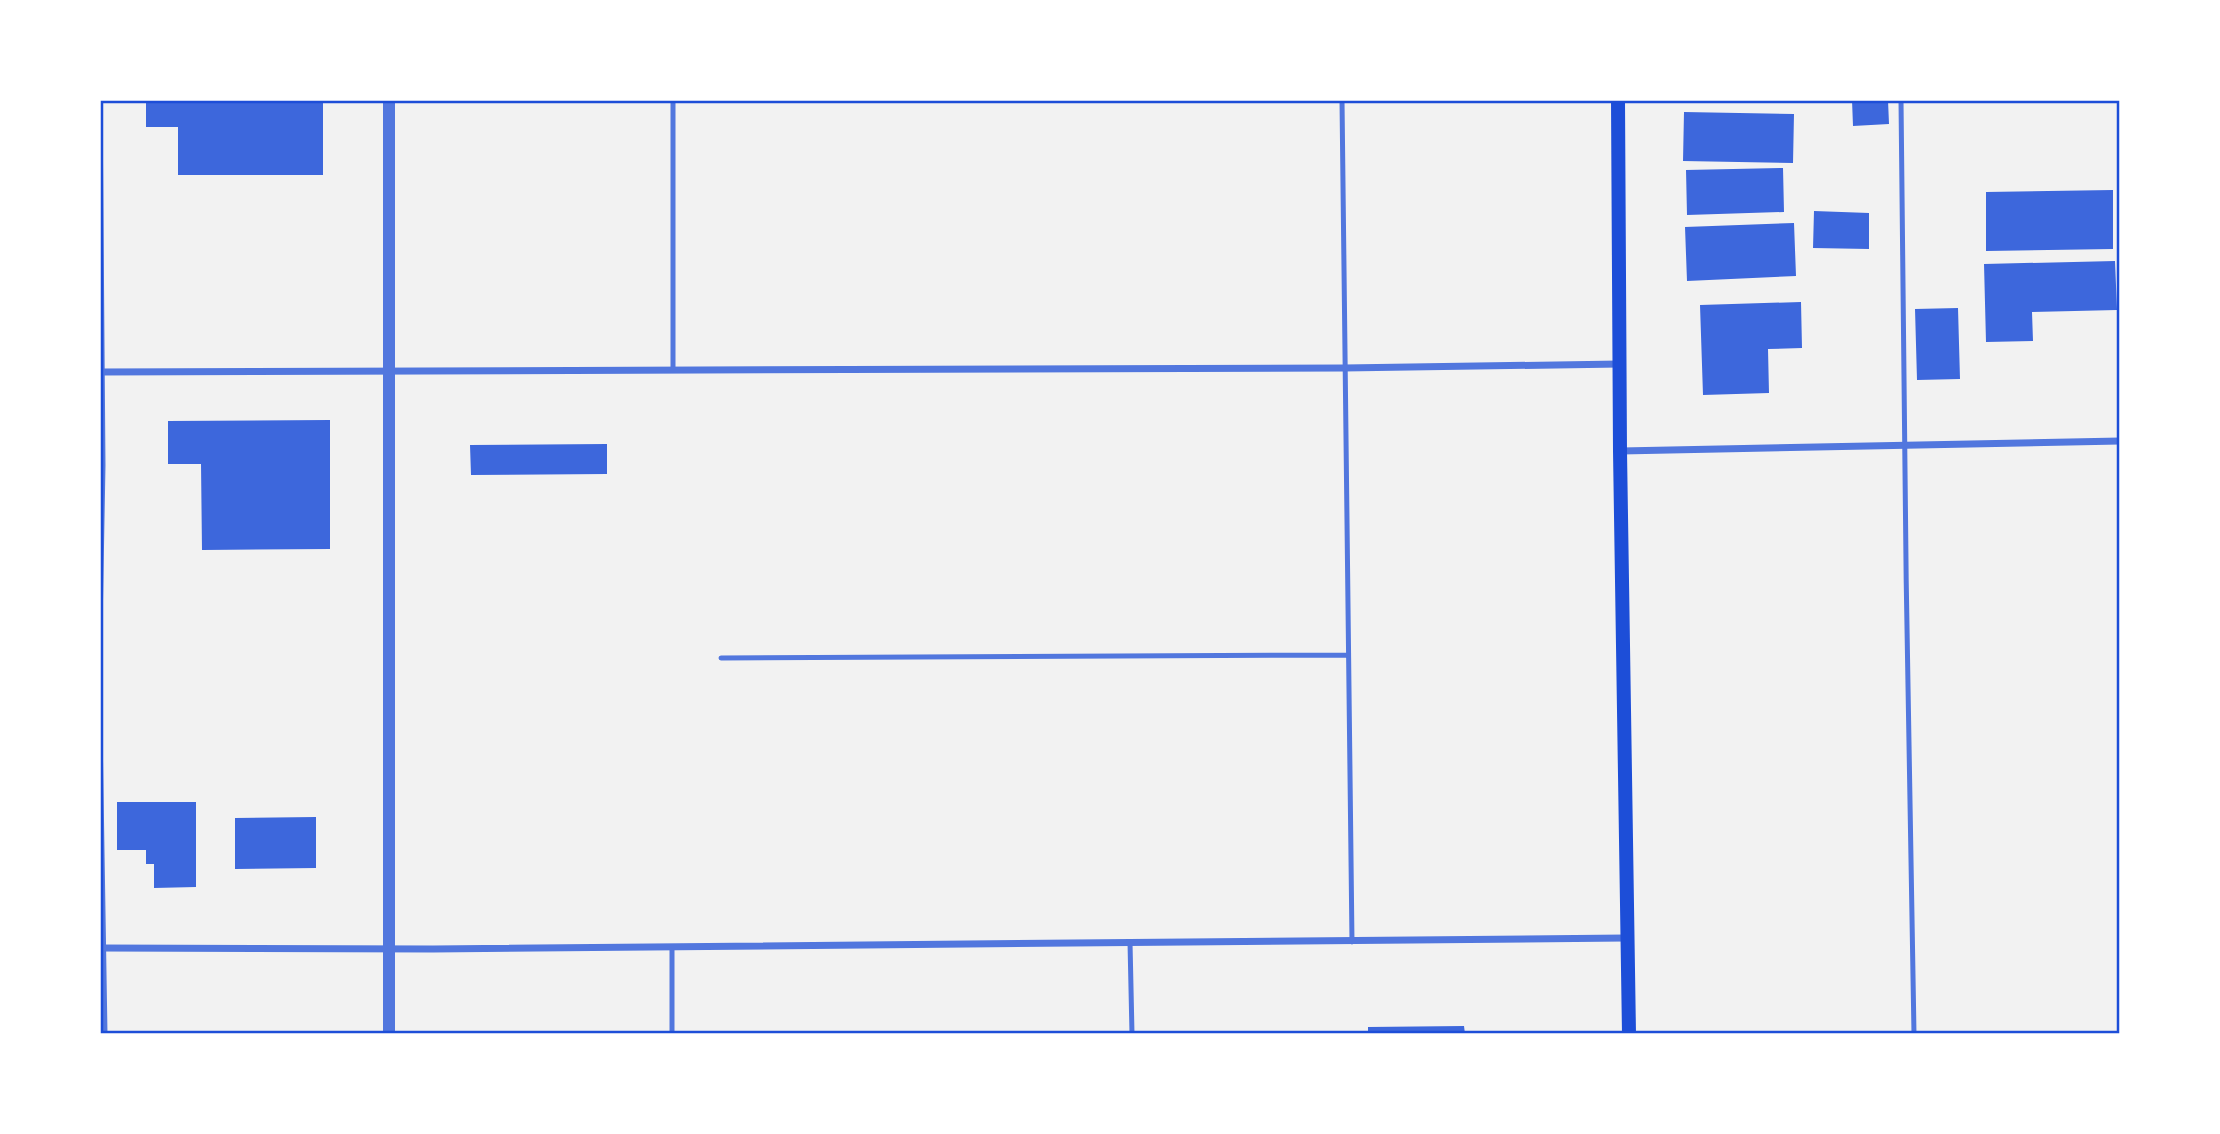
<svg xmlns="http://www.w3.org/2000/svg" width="2220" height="1134" viewBox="0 0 2220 1134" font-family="Overpass,sans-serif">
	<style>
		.building { fill: #3d67dc }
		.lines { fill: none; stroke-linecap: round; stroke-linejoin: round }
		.service { stroke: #5277de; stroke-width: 5 }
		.minor { stroke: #5277de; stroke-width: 7 }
		.tertiary { stroke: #5277de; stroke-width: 12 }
		.secondary { stroke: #1d4ed8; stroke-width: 14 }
		.neatline { fill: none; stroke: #1d4ed8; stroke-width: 2.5 }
	</style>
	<rect width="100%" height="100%" fill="#f2f2f2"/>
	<path class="building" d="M146 100H323V175H178V127H146Z
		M1852 100H1888L1889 124 1853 126Z
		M1684 112 1794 114 1793 163 1683 161Z
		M1783 168 1784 212 1687 215 1686 170Z
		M2113 190V249L1986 251V192Z
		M1814 211 1869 213V249L1813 248Z
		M1794 223 1796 276 1687 281 1685 227Z
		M2115 261 2117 310 2032 312 2033 341 1986 342 1984 264Z
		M1801 302 1802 348 1768 349 1769 393 1703 395 1700 305Z
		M1958 308 1960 379 1917 380 1915 309Z
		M330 420V549L202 550 201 464H168V421Z
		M607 444V474L471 475 470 445Z
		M117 802H196V887L154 888V864H146V850H117Z
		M316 817V868L235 869V818Z
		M1464 1026 1465 1034H1368V1027Z"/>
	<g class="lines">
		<path class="service" d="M673 100V370
			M1342 100 1352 942
			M1901 100C1903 411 1908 723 1914 1034
			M100 628 103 465 100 100
			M721 658 1348 655
			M100 729 105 1034
			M1130 942 1132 1034
			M672 1034V947"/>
		<path class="minor" d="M100 372 1344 368 1620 364
			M1621 451 2120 441
			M100 948 433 949 1626 938"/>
		<path class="tertiary" d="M389 1034V100"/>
		<path class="secondary" d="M1618 100 1620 451 1629 1034"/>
	</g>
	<rect width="2220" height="1134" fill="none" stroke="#ffffff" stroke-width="203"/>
	<rect x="102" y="102" width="2016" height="930" class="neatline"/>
</svg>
